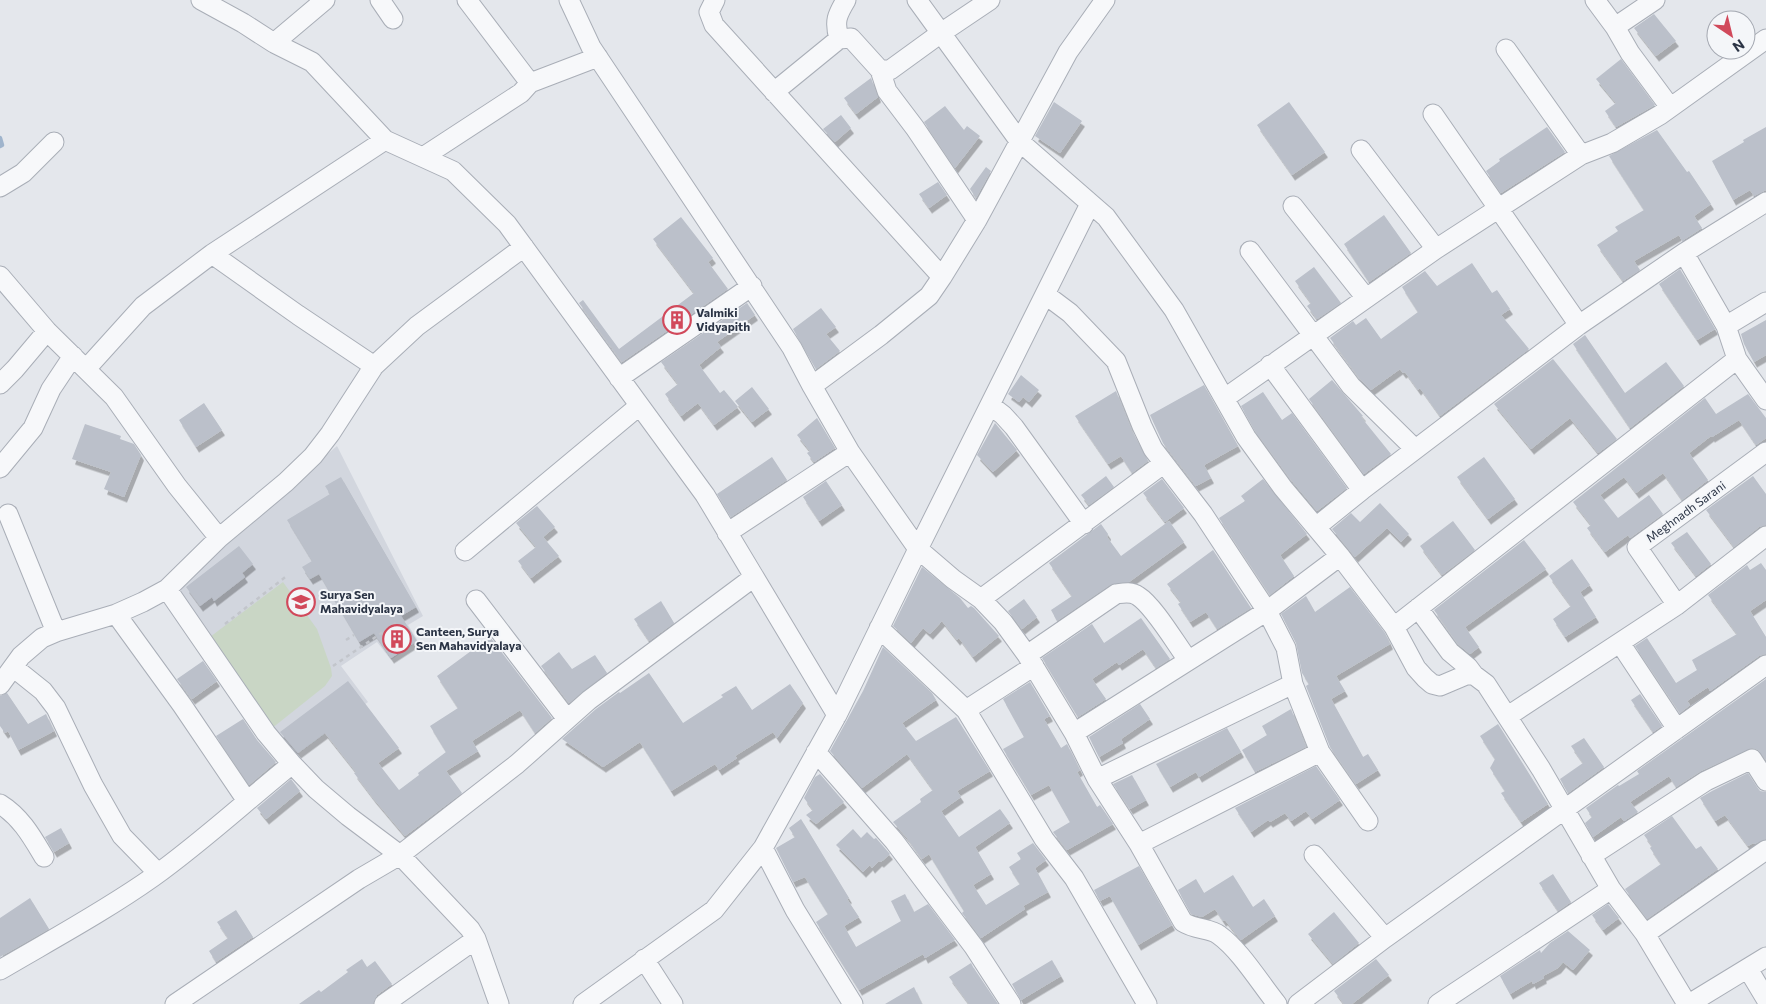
<svg xmlns="http://www.w3.org/2000/svg" width="1766" height="1004" viewBox="0 0 1766 1004" font-family="Commissioner,sans-serif">
	<style>
		.built { fill: #d2d6de }
		.green { fill: #c9d6c5 }
		.lines { fill: none; stroke-linecap: round; stroke-linejoin: round }
		.stream { stroke: #9fb4cc; stroke-width: 4.5 }
		.building { fill: #bbc0ca; filter: url(#shadow) }
		.street-casing { stroke: #a9aeb7; stroke-width: 21 }
		.path { stroke: #c2c5cb; stroke-width: 2.5; stroke-dasharray: 4 4; stroke-linecap: butt }
		.street { stroke: #f7f8fa; stroke-width: 19 }
		.labels { text-anchor: middle; stroke-width: 4; stroke-linejoin: round; paint-order: stroke }
		.poi-label { font-size: 12px; font-weight: bold; fill: #2b3445; stroke: #f4f6f9; text-anchor: start }
		.street-label { font-size: 12px; fill: #2b3445; stroke: #f4f6f9 }
	</style>
	<defs>
		<filter id="shadow"><feDropShadow dx="3" dy="5.5" stdDeviation="0" flood-color="#0004"/></filter>
	</defs>
	<rect width="100%" height="100%" fill="#e4e7ec"/>
	<path class="built" d="M337 446 423 616 408 625 418 641 391 660 377 642 341 666 368 702 292 758 181 594V590L183 584 254 516Z"/>
	<path class="green" d="M283 582 317 629 331 668 332 676 325 686 271 729 210 637Z"/>
	<g class="lines">
		<path class="stream" d="M0 138 2 145 0 146"/>
	</g>
	<path class="building" d="M1654 14 1676 41 1656 56 1634 28Z
		M1621 59 1655 105 1616 127 1605 111 1616 103 1596 79Z
		M871 78 878 97 856 114 844 98Z
		M1054 102 1082 121 1060 153 1035 136Z
		M1289 102 1325 152 1292 175 1257 125Z
		M945 106 964 130 967 126 980 136 955 168 924 122Z
		M841 115 851 128 835 142 823 129Z
		M1547 127 1565 152 1501 193 1486 171 1500 161 1499 159Z
		M1766 127V190L1754 196 1750 190 1733 200 1712 161 1744 142 1743 140Z
		M1657 130 1687 172 1689 171 1711 204 1694 216 1702 228 1682 241 1679 235 1634 261 1640 270 1623 281 1597 245 1618 231 1615 227 1644 210 1609 156Z
		M986 167 991 171 976 198 970 189Z
		M938 182 947 195 929 208 919 194Z
		M1384 215 1411 253 1369 282 1344 244Z
		M681 217 713 258 708 262 728 289 622 362 579 303 583 300 619 349 694 293 653 239Z
		M1472 263 1492 293 1497 290 1510 309 1501 315 1529 349 1440 416 1420 388 1418 390 1405 372 1403 373 1400 369 1371 390 1360 379 1330 338 1353 321 1356 325 1366 318 1381 339 1418 312 1402 287 1425 271 1437 286Z
		M1314 267 1341 303 1317 319 1307 306 1311 303 1295 281Z
		M1680 269 1715 329 1697 340 1659 284Z
		M747 303 755 315 717 342 721 347 699 365 720 393 724 390 738 407 714 425 698 403 681 416 665 394 678 384 661 362Z
		M821 308 836 327 826 334 840 351 816 369 793 329Z
		M1766 320V355L1754 362 1744 344 1741 334Z
		M1585 335 1625 393 1666 362 1684 386 1630 428 1573 344Z
		M1553 359 1617 439 1598 453 1570 418 1531 449 1494 404Z
		M1021 375 1039 390 1029 402 1023 397 1019 402 1008 394Z
		M1332 380 1363 416 1361 417 1391 454 1364 474 1309 399Z
		M1204 385 1238 446 1204 465 1211 478 1196 486 1163 443 1150 415Z
		M752 387 769 409 752 422 735 401Z
		M1116 391 1132 431 1148 461 1132 473 1121 456 1108 464 1075 416Z
		M1263 392 1282 420 1292 413 1347 488 1317 511 1292 481 1255 431 1241 406Z
		M1748 394 1766 418V438L1756 445 1739 420 1712 437 1711 436 1689 453 1708 480 1682 500 1663 473 1636 493 1624 477 1600 495 1618 518 1649 495 1663 514 1630 538 1628 535 1605 552 1587 528 1591 525 1573 502 1705 398 1716 414Z
		M204 403 222 430 196 447 179 420Z
		M817 418 835 448 814 462 807 453 810 451 797 435Z
		M995 423 1017 450 993 472 977 455Z
		M85 424 121 436 120 439 134 444 141 455 124 497 104 489 111 472 72 459Z
		M772 457 787 480 731 517 717 494Z
		M1484 457 1515 499 1488 519 1457 477Z
		M1106 476 1114 487 1089 505 1081 495Z
		M1753 476 1766 494V525L1759 527 1734 547 1706 510Z
		M341 477 416 607 401 616 417 641 391 658 374 633 359 642 319 574 310 579 302 567 312 561 287 520 330 494 325 486Z
		M1162 479 1184 508 1165 522 1143 493Z
		M1263 479 1307 534 1280 555 1294 576 1270 595 1219 518 1245 501 1241 496Z
		M826 481 842 505 819 521 803 497Z
		M1380 503 1409 534 1401 542 1387 528 1355 557 1332 529 1351 513 1360 522Z
		M537 506 555 527 543 537 559 556 531 578 518 561 536 547 516 523Z
		M1169 521 1184 542 1129 582 1110 585 1057 621 1051 610 1072 596 1049 563 1101 524 1108 534 1107 537 1121 556Z
		M1453 521 1475 550 1442 575 1420 546Z
		M1687 532 1711 564 1696 576 1671 543Z
		M1524 540 1546 569 1465 627 1479 647 1470 654 1458 644 1434 610Z
		M239 546 253 564 242 573 245 577 214 601 212 597 200 606 186 587Z
		M1213 550 1251 608 1217 629 1206 612 1190 622 1178 604 1181 602 1167 584Z
		M1572 559 1590 585 1580 592 1596 617 1565 637 1553 619 1571 606 1549 576Z
		M1761 563 1766 570V600L1750 611 1766 637V654L1759 656 1710 691 1708 687 1687 701 1690 705 1680 713 1635 646 1647 638 1676 683 1697 670 1692 660 1737 634 1708 595 1747 565 1750 570Z
		M922 567 960 598 968 608 971 606 974 608 999 636 973 657 959 638 957 640 942 621 930 634 923 628 911 643 893 626Z
		M1350 587 1385 633 1390 644 1336 676 1345 691 1331 699 1363 757 1368 754 1378 770 1356 784 1330 747 1306 686 1309 684 1302 673 1296 643 1281 614 1306 596 1315 612Z
		M1024 599 1037 617 1022 629 1008 611Z
		M661 601 674 623 649 641 634 619Z
		M1141 618 1170 659 1156 668 1143 649 1119 665 1117 662 1092 679 1106 699 1078 717 1042 658 1092 624 1104 643Z
		M490 637 552 718 535 733 520 710 472 741 478 751 446 771 462 793 405 836 373 798 354 773 356 772 325 733 298 753 280 732 348 681 399 748 378 763 399 790 419 775 418 773 446 752 430 726 458 708 437 676Z
		M883 647 932 693 936 700 902 723 916 741 956 717 990 771 957 791 961 797 941 811 959 837 1000 809 1010 823 975 847 991 874 973 885 986 905 1020 884 1009 867 1021 859 1017 853 1033 843 1046 860 1035 868 1048 892 1023 906 1025 909 981 938 962 913 964 911 929 854 922 859 907 838 893 822 921 802 920 799 933 790 907 754 862 788 830 751 863 691Z
		M559 652 572 669 595 655 607 673 569 703 541 666Z
		M203 661 217 681 192 699 177 679Z
		M649 673 683 723 723 697 721 695 736 686 752 710 790 684 803 703 777 738 773 732 735 756 737 758 719 770 715 764 671 791 640 742 603 767 562 739 596 709 619 692 620 693Z
		M1766 679V760L1758 750 1752 748 1701 771 1676 787 1669 776 1630 802 1638 812 1624 821 1621 817 1593 837 1585 823 1592 817 1586 808 1618 785 1619 786 1639 774 1637 771Z
		M1030 682 1050 716 1044 719 1061 748 1067 744 1080 770 1077 772 1097 807 1100 805 1113 824 1067 850 1053 832 1070 822 1049 785 1031 795 1003 749 1024 737 1003 699Z
		M7 693 28 724 46 714 54 731 18 750 8 731 5 733 0 726V696Z
		M1640 694 1662 726 1653 732 1631 700Z
		M1140 704 1150 719 1121 739 1123 743 1099 757 1089 737Z
		M1291 709 1306 747 1255 772 1242 750 1267 735 1262 726Z
		M243 719 257 740 276 762 249 785 216 736Z
		M1498 724 1548 804 1521 822 1501 793 1505 791 1490 768 1495 759 1480 736Z
		M1227 728 1241 752 1199 777 1196 772 1170 787 1156 764Z
		M1584 738 1604 767 1568 793 1560 779 1583 763 1571 746Z
		M1316 766 1340 800 1312 819 1306 811 1291 821 1285 813 1270 822 1268 820 1251 832 1235 808Z
		M1748 773 1757 787 1760 791 1766 792V839L1754 844 1753 843 1748 846 1725 815 1715 821 1700 798 1712 791Z
		M820 774 844 802 816 824 806 815 813 810 804 798 815 777Z
		M1132 775 1146 800 1130 809 1113 784Z
		M291 779 300 791 266 819 257 808Z
		M1672 816 1696 849 1701 846 1718 869 1647 919 1625 889 1661 864 1650 848 1652 846 1644 835Z
		M801 819 849 898 847 899 859 917 844 926 856 947 901 921 891 901 905 894 914 912 928 904 955 940 925 958 923 954 859 990 816 922 828 914 805 877 793 882 776 848 795 837 789 828Z
		M61 828 69 843 54 852 45 837Z
		M853 829 861 838 867 832 874 839 876 838 890 854 881 862 879 861 872 868 870 865 863 872 836 845Z
		M1139 866 1172 925 1138 945 1110 896 1100 901 1094 890Z
		M1553 874 1571 902 1558 911 1539 883Z
		M1233 875 1253 907 1264 899 1275 916 1241 940 1225 920 1223 921 1215 909 1202 917 1191 914 1178 890 1196 879 1204 893Z
		M30 898 49 929 0 957V918Z
		M1608 904 1619 918 1603 930 1592 915Z
		M236 910 253 937 216 962 209 951 228 938 217 922Z
		M1334 912 1359 943 1333 964 1308 934Z
		M1568 931 1590 950 1573 970 1563 962 1558 968 1543 976 1544 978 1533 984 1532 981 1510 994 1500 976 1540 950 1541 953 1550 943Z
		M362 959 367 967 375 961 392 984 377 995 373 1004H299L319 990 321 992 348 972 346 970Z
		M1376 959 1389 975 1352 1004H1344L1334 991Z
		M1052 960 1061 976 1021 1000 1012 984Z
		M971 963 973 967 998 1004H969L949 977Z
		M914 987 922 1004H885Z"/>
	<g class="lines">
		<defs>
			<path id="street" d="M201 0 243 23 274 43 312 62 385 140 453 171 507 224 705 495 837 715
				M380 0 393 19
				M467 0 530 83
				M569 0 591 47 792 348 812 386 850 452 918 549 953 579 981 599 1003 622 1027 655 1074 733 1097 779 1139 844 1183 922C1195 930 1211 928 1219 935 1240 950 1260 983 1277 1004
				M715 0 709 12 714 25 942 277
				M917 0 1020 142 1106 217 1174 310 1246 437 1283 488 1340 556 1394 627 1416 668 1425 678 1432 684 1440 686 1466 675H1474L1486 684 1541 769 1611 889 1645 934 1687 1004
				M1595 0 1615 27 1630 53 1670 107
				M1615 27 1655 0
				M839 39C834 21 837 15 846 0
				M274 43 325 0
				M1506 49 1581 155
				M880 70 887 91 915 128 977 220
				M774 92 839 39 851 38 880 70H890L941 33 990 0
				M1433 114 1579 325
				M1361 150 1436 249
				M423 157 521 93 530 83 598 57
				M0 187 23 173 54 142
				M1293 206 1366 298
				M1250 251 1351 386 1415 449
				M1684 253 1726 326 1737 359 1766 400
				M212 254 298 315 374 366
				M0 276 47 331 114 397 177 486 219 538
				M1046 295 1070 313 1116 361 1142 426 1153 449 1203 514 1267 611 1286 648 1293 684 1320 752
				M1726 326 1766 302
				M1270 365 1362 490
				M86 369 143 306 212 254 385 140
				M619 378 752 286
				M0 384 15 369 47 331
				M812 386 881 335 929 296 942 277 977 220 1068 52 1105 0
				M1225 398 1436 249 1581 155 1612 143 1660 115 1766 39
				M990 405 1003 415 1014 427 1084 524
				M0 468 33 428 51 389 73 356
				M8 514 56 632
				M1316 527 1362 490 1579 325 1684 253 1766 202
				M727 533 850 452
				M465 551 639 406
				M167 589 266 733 292 764 316 789 348 816 400 855 470 929 476 939 499 1004
				M981 599 1163 464
				M476 600 567 719
				M1677 605 1637 547 1766 452
				M1418 608 1450 652 1468 667 1474 675
				M116 614 182 705 247 801
				M1394 627 1737 359
				M879 628 966 710 1044 839 1074 878 1147 1004
				M1620 643 1677 729
				M1027 655 1116 594C1123 593 1131 591 1138 596 1154 606 1176 644 1188 660
				M13 667 43 691 56 708 93 785 122 836 158 873
				M0 685 21 656 42 638 56 632 116 614 143 602 167 589 219 538 286 482 313 456 330 434 374 366 417 326 524 247
				M966 710 1034 666
				M1508 716 1677 605 1766 536
				M1074 733 1267 611 1340 556
				M816 752 894 841 974 947 1011 1004
				M1097 779 1293 684
				M0 804C21 817 32 837 44 857
				M1139 844 1320 752 1368 821
				M763 848 795 910 853 1004
				M1314 855 1385 938
				M1591 856 1706 781 1752 759 1766 781
				M1645 934 1766 850
				M644 959 673 1004
				M1748 969 1766 999
				M0 970C51 940 105 911 153 877 202 842 246 801 292 764
				M175 1004 359 879 400 855 517 764 589 700 754 577
				M384 1004 476 939
				M583 1004 714 910 763 848 837 715 918 549 1090 204
				M1298 1004 1385 938 1766 665
				M1438 1004 1611 889
				M1689 1004 1766 957"/>
		</defs>
		<use href="#street" class="street-casing"/>
		<path class="path" d="M225 624 288 575
			M346 640 354 635
			M333 666 396 623"/>
		<use href="#street" class="street"/>
	</g>
	<defs>
		<symbol id="building-ring" viewBox="-11 -11 22 22"><circle r="9.5" fill="#f4f6f9" stroke="#d1495b" stroke-width="1.5"/><path d="M-4-6H4V6H1V3H-1V6H-4ZM-2.5-4.3h1.7v1.8h-1.7ZM.8-4.3h1.7v1.8H.8ZM-2.5-1h1.7V.8h-1.7ZM.8-1h1.7V.8H.8Z" fill="#d1495b"/></symbol>
		<symbol id="university-ring" viewBox="-11 -11 22 22"><circle r="9.5" fill="#f4f6f9" stroke="#d1495b" stroke-width="1.5"/><path d="M0-5L7-2L0 1L-7-2ZM-4 1L0 2.5L4 1V4Q0 6-4 4Z" fill="#d1495b"/></symbol>
	</defs>
	<g fill-rule="evenodd">
		<use href="#building-ring" x="661" y="304" width="32" height="32"/>
		<use href="#university-ring" x="285" y="586" width="32" height="32"/>
		<use href="#building-ring" x="381" y="623" width="32" height="32"/>
	</g>
	<g class="labels">
		<g class="poi-label">
			<text x="696" y="317">Valmiki<tspan x="696" dy="14">Vidyapith</tspan></text>
			<text x="320" y="599">Surya Sen<tspan x="320" dy="14">Mahavidyalaya</tspan></text>
			<text x="416" y="636">Canteen, Surya<tspan x="416" dy="14">Sen Mahavidyalaya</tspan></text>
		</g>
		<g class="street-label">
			<text transform="translate(1686 512) rotate(-36)" y="4">Meghnadh Sarani</text>
		</g>
	</g>
	<g transform="translate(1731 35) rotate(145)"><circle r="24" fill="#f4f6f9" stroke="#a4a8b1"/>
	<path d="M0-4L9 19L0 12L-9 19Z" fill="#d1495b"/>
	<text y="-8" font-size="14" font-weight="bold" text-anchor="middle" fill="#2b3445">N</text>
	</g>
</svg>
